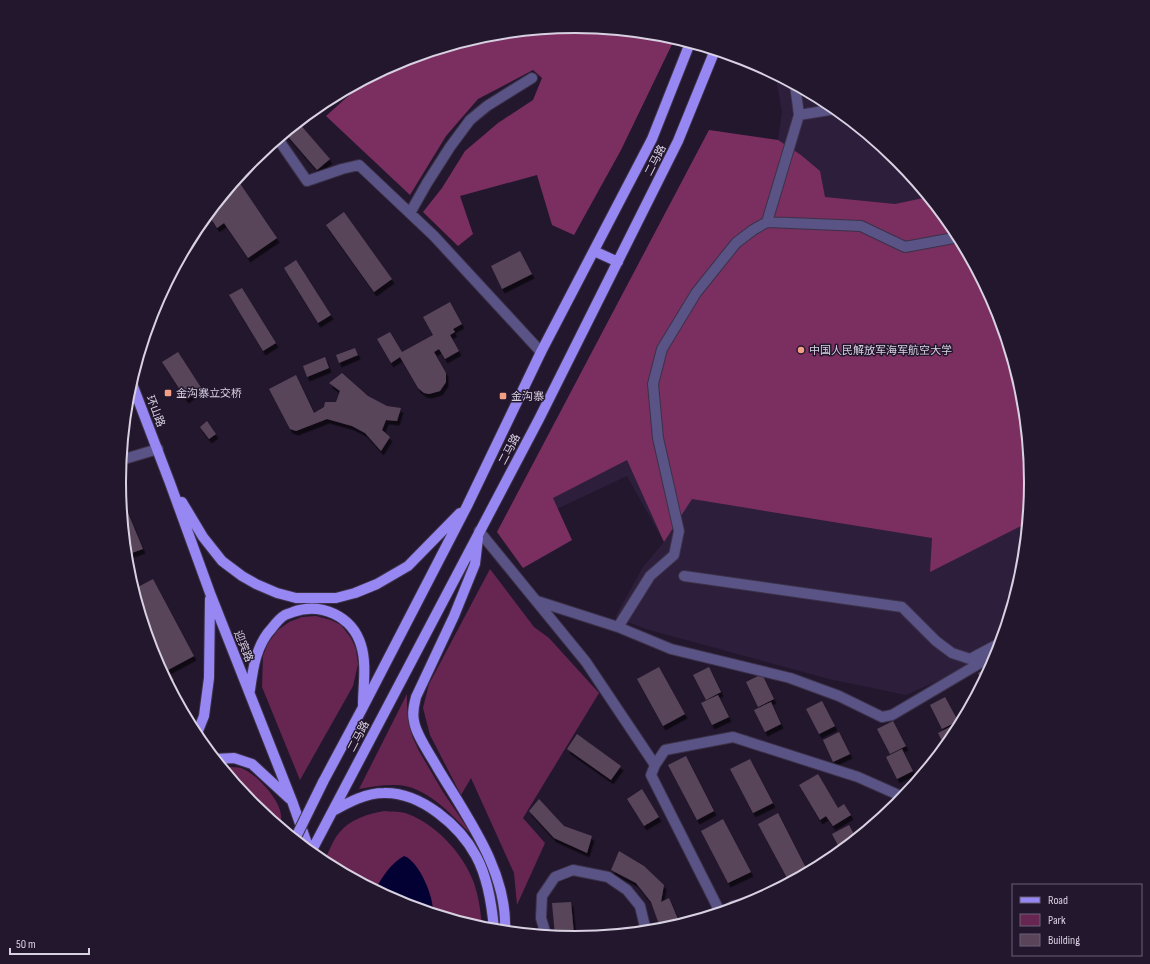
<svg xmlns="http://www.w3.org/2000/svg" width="1150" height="964" viewBox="0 0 1150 964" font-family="'Sofia Sans Condensed','Noto Sans SC',sans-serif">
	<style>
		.built { fill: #2d1e3c }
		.green { fill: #672651 }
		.forest { fill: #7b2f61 }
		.water { fill: #030033 }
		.building { fill: #59445a; filter: url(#shadow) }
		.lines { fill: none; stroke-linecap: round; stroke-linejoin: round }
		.minor-casing { stroke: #3c3147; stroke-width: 12 }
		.major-casing { stroke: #3c3147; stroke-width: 12 }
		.minor { stroke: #595386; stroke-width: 10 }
		.major { stroke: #9787f2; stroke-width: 10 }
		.major-bridge-casing { stroke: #3c3147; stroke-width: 12; stroke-linecap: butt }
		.major-bridge { stroke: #9787f2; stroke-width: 10 }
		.poi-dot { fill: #f39f85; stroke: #23172e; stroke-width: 1.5 }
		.labels { text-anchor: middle; stroke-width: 3; stroke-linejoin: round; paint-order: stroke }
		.street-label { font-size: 11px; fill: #d8d1e1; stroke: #23172e }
		.poi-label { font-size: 11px; fill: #d8d1e1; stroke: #23172e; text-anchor: start }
		.rim { fill: none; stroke: #d8d1e1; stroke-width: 2 }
	</style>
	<defs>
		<filter id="shadow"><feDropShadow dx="2.5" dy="4.5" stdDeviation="0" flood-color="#0009"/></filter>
	</defs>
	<rect width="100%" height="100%" fill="#23172e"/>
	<path class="built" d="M775 74 829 103 898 160 954 229 996 308 1022 393 1031 482 1022 571 999 647 944 678 906 695 829 679 646 629 615 617 643 567 664 542 627 476 557 509 572 540 523 568 497 532 709 130 778 140 782 112Z"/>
	<path class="green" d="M490 569 534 627 549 638 599 693 523 818 545 843 517 905 514 873 471 778 461 795 430 735 423 708 429 684Z
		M316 616 331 620 341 625 351 638 356 649 358 664 353 686 300 780 262 687 263 656 268 643 278 630 289 622 302 617Z
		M407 694V709L412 736 419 751 443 792 472 835C450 814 426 784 393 785 381 785 370 787 359 789Z
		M225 767C230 767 237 767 241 768 256 773 284 803 281 820 280 822 279 823 278 825L252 804 223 768Z
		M384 811C392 812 401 811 408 814 437 825 464 855 474 883 479 898 481 913 482 928L400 903 324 863V861C329 852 333 840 339 833 350 819 368 814 384 811Z"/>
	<path class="forest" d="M575 26 664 35 675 38 621 150 574 235 552 225 537 175 460 196 473 234 458 246 423 212 442 188 465 151 498 123 533 100 542 78 533 70 478 99 446 136 410 195 326 116 355 90 353 86 401 61 486 35Z
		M709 130 778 140 801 155 820 171 825 197 895 204 928 197 954 229 996 308 1022 393 1031 482 1027 523 930 572 932 538 692 499 664 542 627 460 553 498 572 540 523 568 497 532Z"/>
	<path class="water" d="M404 856C419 861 434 897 433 913L400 903 375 890C382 877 391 863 404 856Z"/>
	<path class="building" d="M298 122 330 159 317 170 285 133Z
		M237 179 277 238 248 258 224 223 217 228 208 214Z
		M344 212 392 279 374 292 326 225Z
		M520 251 532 274 502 289 491 266Z
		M296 260 331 315 318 323 284 268Z
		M242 288 276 343 263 351 229 295Z
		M450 302 462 324 453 329 455 332 450 335 459 351 445 359 439 349 434 352 446 373V382L440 391 429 394 424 393 418 388 400 357 391 363 377 339 390 332 402 352 433 335 423 317Z
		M355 348 358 355 339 363 336 355Z
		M178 352 202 389 186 399 162 362Z
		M325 357 329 368 307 377 303 366Z
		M342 373 368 396 387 406 401 408 397 421 386 420 382 430 390 437 381 451 365 433 352 426 327 419 296 431 290 429 269 389 296 375 314 413 324 407 325 402H336L340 391 329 383Z
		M207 421 216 434 209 439 200 427Z
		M121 496 143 549 126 555 120 497Z
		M153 579 194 656 168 670 174 680 168 683 154 656 132 584 136 582 138 587Z
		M991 666 982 682 978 673Z
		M659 667 685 714 663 726 637 679Z
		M709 667 721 692 706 700 693 675Z
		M762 674 774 699 758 707 746 682Z
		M718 695 729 717 712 725 701 703Z
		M945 697 958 721 942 729 930 705Z
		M822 701 835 726 819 734 806 709Z
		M771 702 781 724 765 732 754 710Z
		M893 721 906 746 890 754 877 729Z
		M954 725 957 730 945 747 938 733Z
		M839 732 850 754 833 762 823 740Z
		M577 734 621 766 611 780 567 749Z
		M902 749 913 771 897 779 886 757Z
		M686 756 714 811 697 820 668 765Z
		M750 759 773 803 753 813 730 769Z
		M818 774 838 808 844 804 851 815 833 826 826 816 820 820 799 785Z
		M642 789 659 817 644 826 627 799Z
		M539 799 564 826 592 836 587 853 554 838 529 811Z
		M778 813 806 868 787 878 758 824Z
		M723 819 751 872 728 883 701 831Z
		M849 825 856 838 841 851 832 834Z
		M619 851 644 866 664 885 661 902 669 898 680 924 661 930 651 902 636 883 611 870Z
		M571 902 574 934 576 938 555 936 552 903Z"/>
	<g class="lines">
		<defs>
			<path id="minor" d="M795 85 799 115 836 109 855 124
				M278 139 307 181 342 169 359 165 434 236 541 352
				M410 213 427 183 450 147 470 120 487 106 532 78
				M767 222 799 115
				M121 460 158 449
				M479 531 586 662 655 765
				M684 576 902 607 936 641 952 653 970 659 1000 643
				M537 601 618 627 671 649 790 678 839 696 882 717 892 715 997 653
				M618 627 650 576 674 555 679 531 658 438 653 384 662 349 696 293 736 243 753 230 767 222 861 226 905 247 959 237
				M728 910 733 906 751 903
				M720 912 651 775 655 765 665 750 733 737 858 777 903 797 905 795
				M546 935 541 918 542 896 555 877 573 870 608 877 627 890 640 906 646 931"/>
			<path id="major" d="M594 251 618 262
				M131 381 170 483 210 593 292 801 310 852
				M182 502 203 537 222 561 242 576 256 584 277 593 296 598H336L355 593 377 584 408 566 460 513
				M478 538 475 564 454 616 416 697C414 705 412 712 414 721 416 735 430 754 437 767 466 816 508 871 505 931
				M250 690C253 668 256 645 272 628 275 624 280 618 285 615 287 614 291 613 293 612 321 602 352 616 361 645 367 664 363 686 363 705
				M196 736 204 716 209 678 210 599
				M215 759 234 758 252 764 290 799
				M323 782 362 709 467 506 541 352 652 139 690 43
				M333 811C349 802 366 793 384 793 421 792 460 826 476 856 488 878 492 905 494 930
				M311 852 539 419 678 141 715 50"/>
		</defs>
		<use href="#minor" class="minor-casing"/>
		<use href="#major" class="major-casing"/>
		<use href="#minor" class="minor"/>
		<use href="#major" class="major"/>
		<defs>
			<path id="major-bridge" d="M295 839 323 782"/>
		</defs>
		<use href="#major-bridge" class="major-bridge-casing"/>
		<use href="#major-bridge" class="major-bridge"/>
	</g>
	<g class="poi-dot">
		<circle cx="801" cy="350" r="4"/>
		<rect x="164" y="389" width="8" height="8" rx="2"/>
		<rect x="499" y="392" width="8" height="8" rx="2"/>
	</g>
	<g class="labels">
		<g class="street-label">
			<text transform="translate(655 160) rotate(-63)" y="4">二马路</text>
			<text transform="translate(156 411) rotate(69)" y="4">环山路</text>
			<text transform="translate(509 449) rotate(-62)" y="4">二马路</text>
			<text transform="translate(244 646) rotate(68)" y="4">迎宾路</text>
			<text transform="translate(358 736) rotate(-62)" y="4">二马路</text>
		</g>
		<g class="poi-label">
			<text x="809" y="354">中国人民解放军海军航空大学</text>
			<text x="176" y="397">金沟寨立交桥</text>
			<text x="511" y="400">金沟寨</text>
		</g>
	</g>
	<path d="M0 0H1150V964H0ZM126 482a449 449 0 1 1 898 0a449 449 0 1 1-898 0Z" fill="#23172e" fill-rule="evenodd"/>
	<path class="rim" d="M126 482a449 449 0 1 1 898 0a449 449 0 1 1-898 0Z"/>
	<rect x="1012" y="884" width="130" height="72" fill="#23172e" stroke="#6b6176"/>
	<rect x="1020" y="897" width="20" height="6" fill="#9787f2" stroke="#6b6176"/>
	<text x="1048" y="904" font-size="12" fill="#d8d1e1">Road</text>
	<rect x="1020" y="914" width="20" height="12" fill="#672651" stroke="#6b6176"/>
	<text x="1048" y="924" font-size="12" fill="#d8d1e1">Park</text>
	<rect x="1020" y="934" width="20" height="12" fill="#59445a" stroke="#6b6176"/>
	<text x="1048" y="944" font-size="12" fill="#d8d1e1">Building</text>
	<path d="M10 948v6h79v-6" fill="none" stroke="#d8d1e1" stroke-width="2"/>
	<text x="16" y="948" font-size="12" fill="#d8d1e1" stroke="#23172e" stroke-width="3" paint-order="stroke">50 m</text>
</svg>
